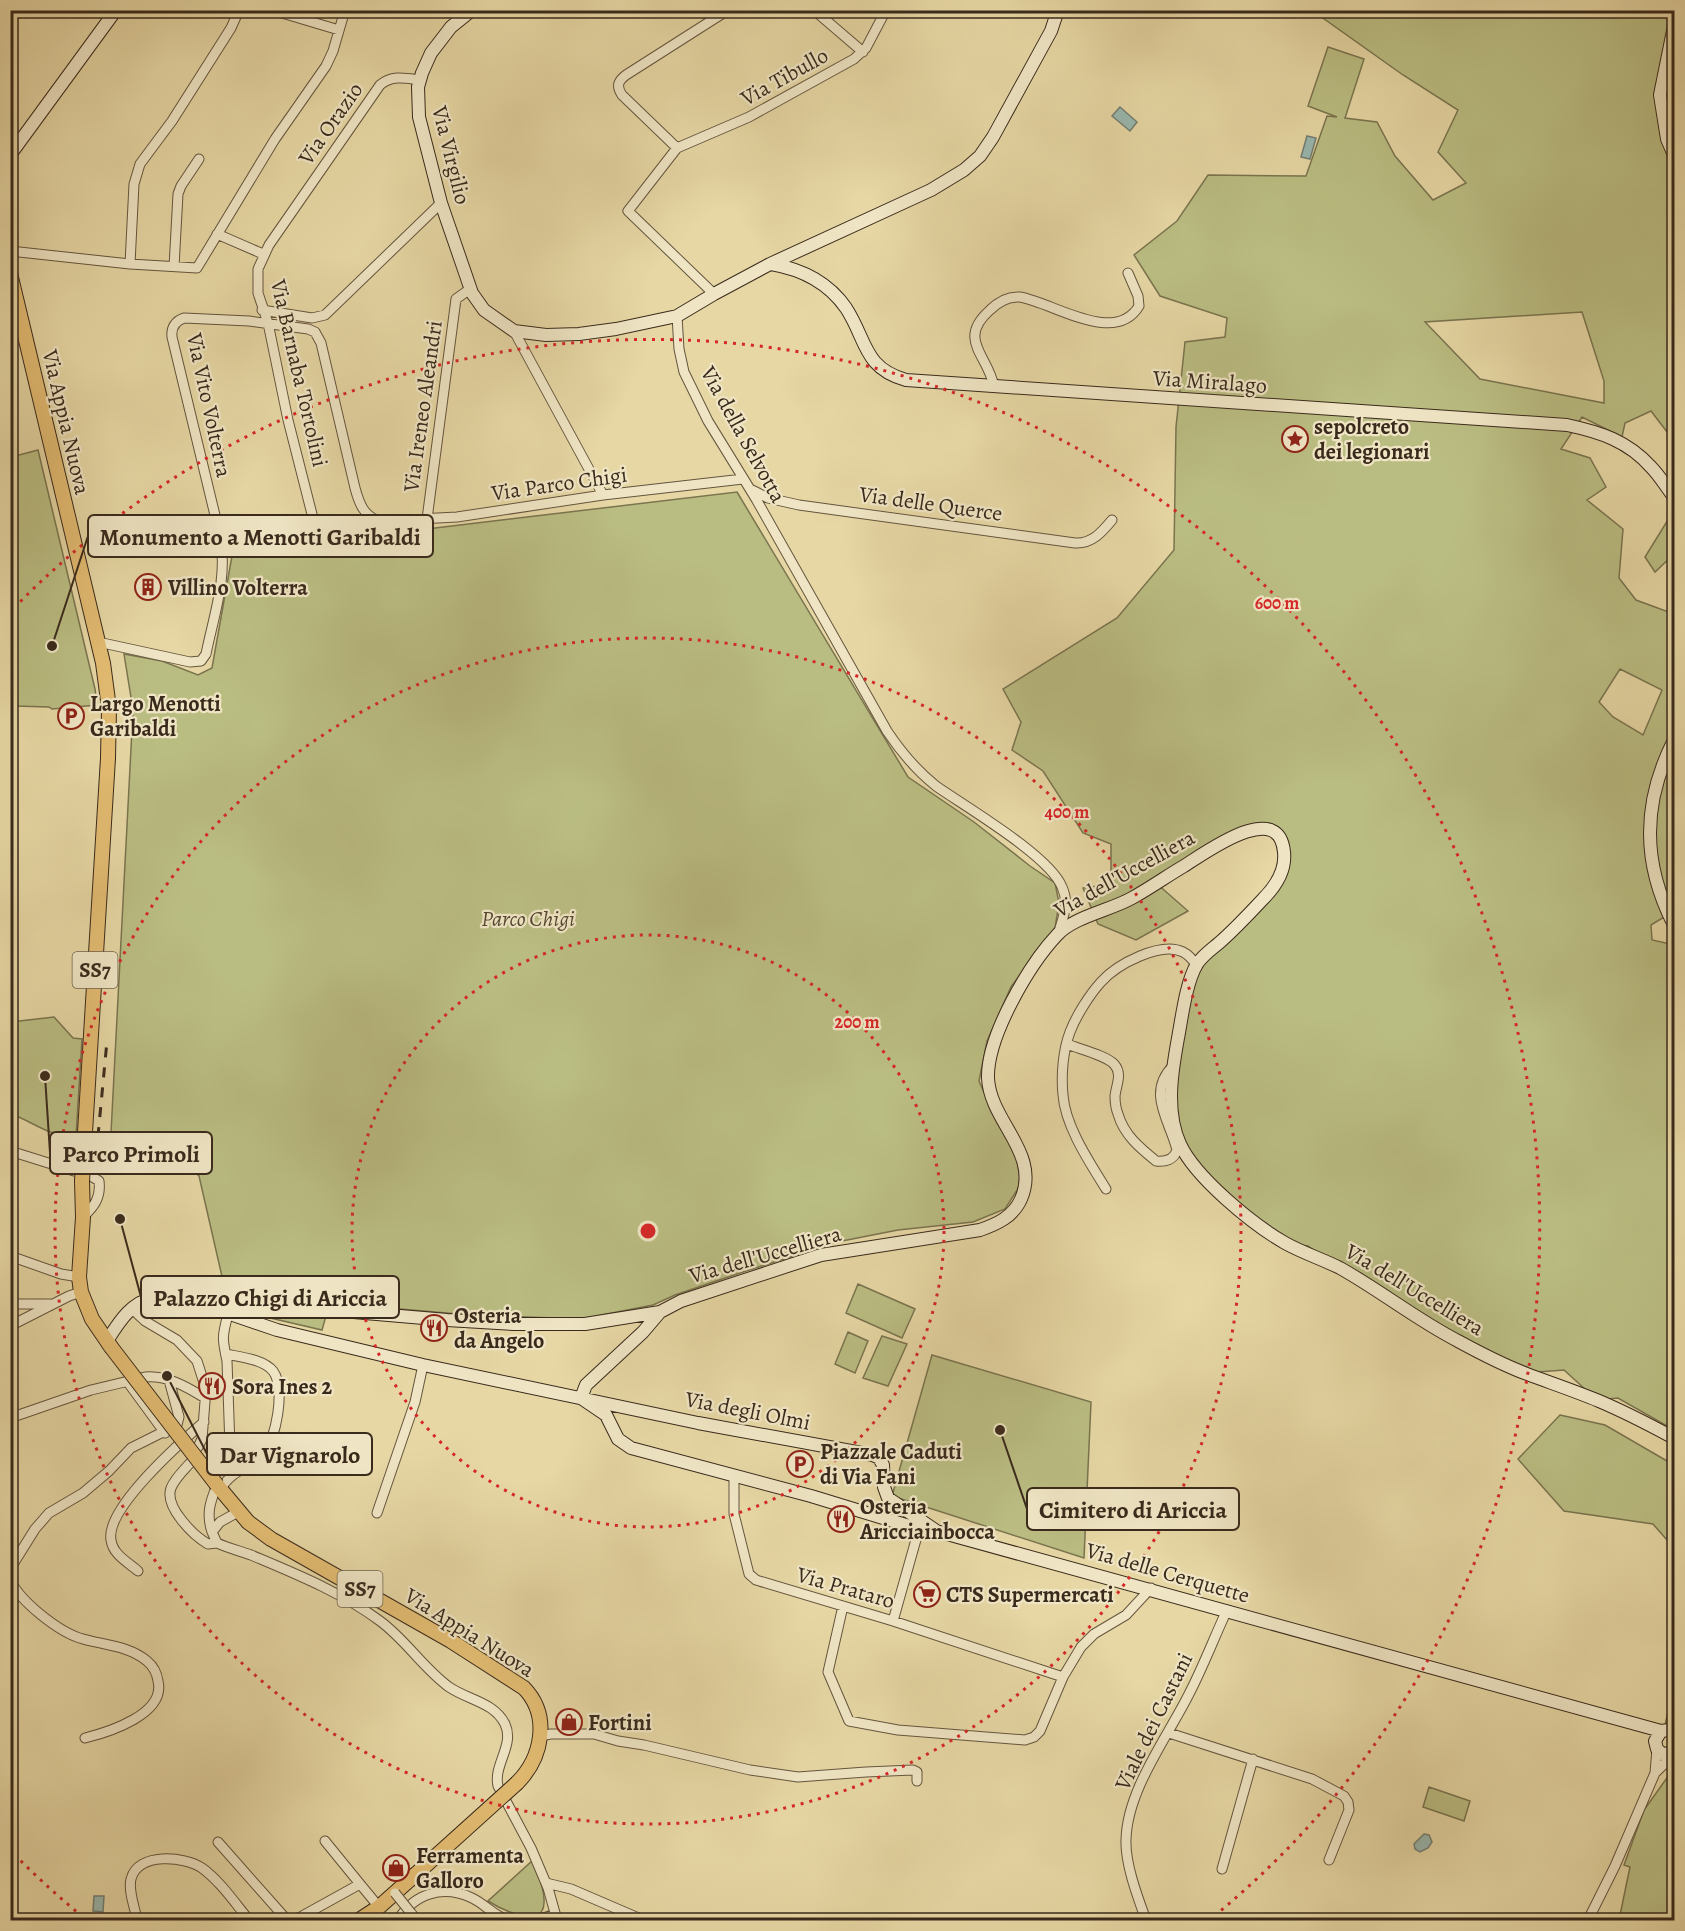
<svg xmlns="http://www.w3.org/2000/svg" width="1685" height="1931" viewBox="0 0 1685 1931" font-family="Alegreya,serif">
	<style>
		.green { fill: #babd82; stroke: #7a744f; stroke-width: 1.5; fill-rule: evenodd }
		.water { fill: #99b8af; stroke: #737f74; stroke-width: 1.5 }
		.lines { fill: none; stroke-linecap: round; stroke-linejoin: round }
		.street-casing { stroke: #65553e; stroke-width: 11 }
		.secondary-casing { stroke: #3a2a1c; stroke-width: 14 }
		.primary-casing { stroke: #3a2a1c; stroke-width: 16 }
		.street { stroke: #efe5c4; stroke-width: 9 }
		.secondary { stroke: #efe5c4; stroke-width: 12 }
		.primary { stroke: #e3bc72; stroke-width: 14 }
		.rail { stroke: #3a2a1c; stroke-width: 3; stroke-dasharray: 10 10; stroke-linecap: butt }
		.street-bridge-casing { stroke: #65553e; stroke-width: 11; stroke-linecap: butt }
		.primary-bridge-casing { stroke: #3a2a1c; stroke-width: 16; stroke-linecap: butt }
		.street-bridge { stroke: #efe5c4; stroke-width: 9 }
		.primary-bridge { stroke: #e3bc72; stroke-width: 14 }
		.ring { fill: none; stroke: #d62828; stroke-width: 3; stroke-dasharray: 3 6 }
		.labels { text-anchor: middle; stroke-width: 4.5; stroke-linejoin: round; paint-order: stroke }
		.shield { fill: #efe5c4; stroke: #70624e; stroke-width: 1.5 }
		.shield-label { font-size: 21px; font-weight: bold; fill: #3a2a1c }
		.street-label { font-size: 22px; fill: #3a2a1c; stroke: #efe5c4 }
		.poi-label { font-size: 22px; font-weight: bold; fill: #3a2a1c; stroke: #efe5c4; text-anchor: start }
		.park-label { font-size: 22px; font-style: italic; fill: #544730; stroke: #efe5c4 }
		.centre { fill: #d62828; stroke: #efe5c4; stroke-width: 3 }
		.ring-label { font-size: 18px; text-anchor: middle; font-weight: bold; fill: #d62828; stroke: #efe5c4; stroke-width: 4.5; stroke-linejoin: round; paint-order: stroke }
		.leader { fill: none; stroke: #3a2a1c; stroke-width: 2 }
		.callout-dot { fill: #3a2a1c; stroke: #efe5c4; stroke-width: 2 }
		.callout { fill: #efe5c4; stroke: #3a2a1c; stroke-width: 2 }
		.callout-label { font-size: 24px; text-anchor: middle; font-weight: bold; fill: #3a2a1c }
	</style>
	<rect width="100%" height="100%" fill="#e6d7a4"/>
	<filter id="stains"><feTurbulence type="fractalNoise" baseFrequency=".00333" numOctaves="4"/><feColorMatrix values="0 0 0 0 .2 0 0 0 0 .09 0 0 0 0 .02 0 0 0 .5 -.17"/></filter>
	<radialGradient id="worn" r=".72"><stop offset=".6" stop-color="#630" stop-opacity="0"/><stop offset="1" stop-color="#630" stop-opacity=".3"/></radialGradient>
	<path class="green" d="M1313 11H1674V441L1651 411 1625 423 1622 437 1582 417 1561 449 1590 458 1606 487 1587 500 1623 529 1619 578 1636 600 1674 614V911L1651 925 1652 940 1670 944 1674 951V1430L1618 1398 1597 1400 1564 1370 1523 1373 1337 1267 1308 1246 1285 1243 1190 1161 1172 1099 1193 973 1280 876 1281 839 1254 830 1156 883 1188 911 1136 940 1098 924 1083 888 1111 884V844L1083 833 1043 771 1012 750 1021 722 1003 689 1117 618 1174 550 1176 427 1185 342 1225 337 1227 318 1160 296 1134 255 1177 221 1208 175 1306 176 1327 116 1337 117 1308 106 1328 47 1364 59 1345 118 1377 122 1395 156 1433 200 1466 183 1438 152 1458 110 1403 75ZM1582 312 1604 381V403L1480 379 1425 322ZM1620 669 1662 690 1643 735 1613 717 1599 702Z
		M38 450 95 689 97 705 52 709 49 707 14 706 11 698V473L13 469 15 456Z
		M737 492 908 777 974 822 1030 866 1055 883 1059 903 1055 928 1011 987 987 1041 979 1081 994 1115 1015 1150 1021 1184 1005 1209 973 1222 898 1230 837 1242 740 1273 675 1295 653 1305 581 1319 470 1315 226 1294 199 1176 162 1143 111 1133 133 710 124 654 162 661 198 675 212 668 232 556 410 531Z
		M1674 510V554L1655 572 1645 557Z
		M54 1017 73 1038 82 1039 75 1153 56 1145 53 1133C38 1128 26 1119 11 1114V1022Z
		M858 1284 915 1309 902 1338 846 1313Z
		M263 1311 326 1316 322 1330 262 1316 260 1312Z
		M848 1332 868 1341 855 1373 835 1364Z
		M882 1336 907 1344 888 1386 863 1378Z
		M932 1355 1091 1402 1084 1558 892 1496Z
		M1560 1415 1605 1425 1674 1465V1548L1653 1524 1564 1511 1518 1459Z
		M1674 1686V1728L1665 1725Z
		M1674 1768V1920H1619L1630 1867 1624 1865 1644 1810Z
		M1429 1787 1470 1801 1464 1821 1423 1807Z
		M532 1861C537 1874 545 1888 544 1903 543 1931 499 1908 488 1901Z"/>
	<path class="water" d="M1120 107 1137 122 1130 131 1112 116Z
		M1307 136 1316 138 1310 159 1301 157Z
		M1424 1834 1429 1835 1432 1842 1428 1848 1420 1852 1415 1849 1414 1844Z
		M94 1896H104L103 1912 93 1911Z"/>
	<g class="lines">
		<defs>
			<path id="street" d="M272 10 339 30
				M814 10 863 52
				M10 47H12L10 53
				M677 148 749 117 854 59 866 48 886 10
				M677 148 622 95C616 86 618 81 626 75L728 10
				M677 148 628 211 714 294
				M217 234 263 254
				M10 251 130 264 197 268 275 139 326 66 333 51 345 10
				M130 264 134 184 140 164 172 121 231 28 239 10
				M174 267 178 194 181 186 199 159
				M262 310 312 318 325 315 441 203
				M677 316 679 349 684 372 708 421 756 499 887 731C901 752 916 770 936 786 966 807 1050 856 1062 887 1069 902 1064 916 1059 931
				M514 331 603 495
				M994 387C989 356 956 340 990 310 998 302 1008 296 1020 297 1054 303 1115 346 1139 306L1138 296 1128 273
				M752 490 768 498 799 505 1075 543C1092 544 1102 532 1112 520
				M427 519 456 299 470 289
				M270 547C286 544 311 546 315 526L288 420 268 323 258 293V269L269 245 380 85C392 75 405 78 419 80
				M98 642 190 662 201 661 206 654C214 614 228 577 220 536L172 337C171 328 175 321 184 318L249 321 308 329 315 332 321 343 355 488C359 503 364 517 380 521L457 517 603 495 743 479
				M1067 1044C1079 1049 1105 1055 1114 1064 1123 1074 1116 1085 1115 1096 1115 1101 1116 1109 1118 1114 1124 1135 1140 1148 1156 1161 1165 1162 1174 1160 1177 1150 1170 1121 1146 1093 1173 1066
				M10 1151 74 1171
				M1106 1189C1090 1163 1065 1126 1063 1095 1061 1075 1063 1050 1070 1032 1076 1016 1090 994 1101 982 1117 964 1161 941 1183 952 1189 955 1193 960 1196 965
				M83 1217C95 1206 101 1197 99 1181L91 1176
				M10 1256 61 1274 79 1277
				M10 1304H50
				M131 1308 145 1321 177 1340 197 1361 206 1389 202 1439 198 1447
				M228 1314C222 1337 222 1338 227 1361L231 1476
				M10 1326 69 1296 81 1292
				M127 1381 165 1433
				M10 1418 91 1390 145 1377C167 1375 187 1387 205 1398
				M191 1462C184 1470 175 1478 171 1488 164 1507 194 1536 208 1544L217 1543
				M734 1475V1514L749 1574 756 1580 893 1621 1063 1677
				M217 1485C210 1502 206 1514 212 1532L220 1522 238 1512
				M220 1488C224 1484 228 1479 233 1475 242 1468 255 1464 263 1455 276 1440 286 1388 273 1371 263 1359 240 1357 226 1354
				M377 1513 415 1402 423 1365
				M212 1532 217 1543C228 1548 240 1551 251 1555 296 1574 341 1592 380 1621 406 1640 423 1668 449 1687 468 1700 494 1702 505 1724 515 1745 493 1765 498 1786L531 1848 548 1888 557 1920
				M10 1569 35 1529 49 1513 83 1493 109 1471 131 1448 177 1425 179 1417 169 1380
				M138 1571C128 1562 113 1555 111 1540 105 1509 181 1442 204 1422
				M10 1579C19 1601 60 1633 83 1639 104 1645 129 1646 147 1661 153 1666 157 1674 158 1681 166 1714 109 1732 85 1738
				M843 1606 828 1672 849 1721 898 1730 1025 1740 1034 1737 1040 1731 1063 1677 1081 1647 1094 1634 1126 1615 1151 1588
				M893 1621 919 1529
				M1169 1733 1312 1779 1344 1796 1348 1802 1349 1810 1329 1860
				M539 1736 551 1734H594L618 1741 644 1745 750 1770 798 1777 866 1772 913 1770 917 1772V1781
				M1655 1773 1674 1754
				M325 1841 360 1884
				M218 1842 287 1920
				M1222 1869 1253 1759
				M546 1883 571 1889 643 1920
				M411 1913 417 1920
				M137 1920C135 1908 128 1891 131 1879 138 1852 184 1856 202 1868 220 1881 235 1903 249 1920
				M295 1920 360 1884 379 1907
				M398 1920C414 1894 442 1884 472 1898 485 1904 494 1916 508 1920
				M538 1920 555 1914
				M1146 1920C1138 1898 1125 1864 1126 1840 1127 1790 1167 1738 1189 1694 1203 1667 1214 1638 1227 1610
				M1588 1920 1615 1866 1655 1773 1657 1749"/>
			<path id="secondary" d="M472 10 451 27 431 53 422 73 418 87 419 117 441 203 472 293 484 310 514 331 546 335 579 334 616 329 677 316 714 294 770 264 931 190 964 170 980 156 993 137 1051 31 1058 10
				M1674 26 1660 95 1667 139 1674 155
				M10 155 116 10
				M771 264C801 269 828 282 846 308 867 340 863 368 906 380L1567 425C1600 432 1628 441 1651 467 1660 476 1666 487 1674 497
				M1674 740C1642 803 1642 863 1674 925
				M201 1304 277 1330 423 1365 698 1423 873 1455 879 1458 883 1465 884 1487 888 1498 935 1530
				M107 1341C119 1322 131 1302 154 1298L260 1304 447 1320 514 1324H585L660 1312 681 1301 821 1255 980 1230C997 1224 1013 1217 1021 1199 1041 1153 990 1122 988 1078 987 1036 1029 965 1057 935 1073 917 1111 910 1132 898 1150 888 1167 876 1184 866 1205 853 1279 798 1284 852 1286 870 1275 887 1263 899 1249 914 1235 929 1219 943 1212 949 1203 955 1197 964 1186 982 1182 1017 1178 1038 1172 1071 1165 1111 1180 1144 1195 1177 1252 1224 1285 1243 1303 1253 1322 1259 1340 1268 1381 1291 1417 1320 1458 1341 1480 1353 1503 1365 1527 1374 1551 1383 1575 1391 1599 1401 1625 1412 1650 1425 1674 1438
				M581 1398 606 1415 618 1439 631 1448 811 1496 919 1529 936 1531 1661 1731
				M581 1398 586 1385 643 1332 660 1312
				M1674 1732 1669 1730 1661 1731 1655 1741 1657 1749 1662 1754 1674 1753"/>
			<path id="primary" d="M10 273 103 663 109 708 108 758
				M82 1181 83 1217 79 1277 81 1292 92 1319 111 1347
				M217 1485 248 1522 271 1539 451 1641 524 1688C551 1716 542 1758 517 1783
				M359 1920 379 1907 415 1875"/>
		</defs>
		<use href="#street" class="street-casing"/>
		<use href="#secondary" class="secondary-casing"/>
		<use href="#primary" class="primary-casing"/>
		<use href="#street" class="street"/>
		<use href="#secondary" class="secondary"/>
		<use href="#primary" class="primary"/>
		<path class="rail" d="M96 1157 107 1041"/>
		<defs>
			<path id="street-bridge" d="M395 1893 411 1913"/>
			<path id="primary-bridge" d="M82 1181 108 758
				M111 1347 217 1485
				M415 1875 517 1783"/>
		</defs>
		<use href="#street-bridge" class="street-bridge-casing"/>
		<use href="#primary-bridge" class="primary-bridge-casing"/>
		<use href="#street-bridge" class="street-bridge"/>
		<use href="#primary-bridge" class="primary-bridge"/>
	</g>
	<g class="ring">
		<circle cx="648" cy="1231" r="296"/>
		<circle cx="648" cy="1231" r="593"/>
		<path d="M83 1917A889 889 0 0 1 14 1854M14 608A889 889 0 1 1 1213 1917"/>
	</g>
	<defs>
		<symbol id="sight-ring" viewBox="-11 -11 22 22"><circle r="9.5" fill="#efe5c4" stroke="#8f2418" stroke-width="1.5"/><path d="M0-6L1.8-2.2L6-1.7L2.9 1.2L3.7 5.4L0 3.3L-3.7 5.4L-2.9 1.2L-6-1.7L-1.8-2.2Z" fill="#8f2418"/></symbol>
		<symbol id="building-ring" viewBox="-11 -11 22 22"><circle r="9.5" fill="#efe5c4" stroke="#8f2418" stroke-width="1.5"/><path d="M-4-6H4V6H1V3H-1V6H-4ZM-2.5-4.3h1.7v1.8h-1.7ZM.8-4.3h1.7v1.8H.8ZM-2.5-1h1.7V.8h-1.7ZM.8-1h1.7V.8H.8Z" fill="#8f2418"/></symbol>
		<symbol id="parking-ring" viewBox="-11 -11 22 22"><circle r="9.5" fill="#efe5c4" stroke="#8f2418" stroke-width="1.5"/><path d="M-3.5-5.5H1a3.5 3.5 0 0 1 0 7H-1V5.5H-3.5ZM-1-3.4V-.6H.8a1.4 1.4 0 0 0 0-2.8Z" fill="#8f2418"/></symbol>
		<symbol id="restaurant-ring" viewBox="-11 -11 22 22"><circle r="9.5" fill="#efe5c4" stroke="#8f2418" stroke-width="1.5"/><path d="M-5-6h1v4h1v-4h1v4h1v-4h1v5L-1.5 .5V6h-2V.5L-5-1ZM5-6V6H3V1.5H1.5Q1.5-4 5-6Z" fill="#8f2418"/></symbol>
		<symbol id="supermarket-ring" viewBox="-11 -11 22 22"><circle r="9.5" fill="#efe5c4" stroke="#8f2418" stroke-width="1.5"/><path d="M-6-5.5h2.5l.6 2H6L4.5 2H-2.5L-4.4-4H-6ZM-1.5 3.2a1.3 1.3 0 1 0 .1 0ZM3 3.2a1.3 1.3 0 1 0 .1 0Z" fill="#8f2418"/></symbol>
		<symbol id="shop-ring" viewBox="-11 -11 22 22"><circle r="9.5" fill="#efe5c4" stroke="#8f2418" stroke-width="1.5"/><path d="M-5-2.5h2.3a2.7 3.5 0 0 1 5.4 0H5L5.5 6h-11ZM-1.5-2.5h3a1.5 2.3 0 0 0-3 0Z" fill="#8f2418"/></symbol>
	</defs>
	<g fill-rule="evenodd">
		<use href="#sight-ring" x="1280" y="424" width="30" height="30"/>
		<use href="#building-ring" x="133" y="572" width="30" height="30"/>
		<use href="#parking-ring" x="56" y="701" width="30" height="30"/>
		<use href="#restaurant-ring" x="419" y="1313" width="30" height="30"/>
		<use href="#restaurant-ring" x="197" y="1371" width="30" height="30"/>
		<use href="#parking-ring" x="785" y="1449" width="30" height="30"/>
		<use href="#restaurant-ring" x="826" y="1504" width="30" height="30"/>
		<use href="#supermarket-ring" x="912" y="1579" width="30" height="30"/>
		<use href="#shop-ring" x="554" y="1707" width="30" height="30"/>
		<use href="#shop-ring" x="381" y="1853" width="30" height="30"/>
	</g>
	<g class="labels">
		<g class="shield">
			<rect x="72.5" y="952" width="45" height="36" rx="4.5"/>
			<rect x="337.5" y="1571" width="45" height="36" rx="4.5"/>
		</g>
		<g class="shield-label">
			<text x="95" y="977">SS7</text>
			<text x="360" y="1596">SS7</text>
		</g>
		<g class="street-label">
			<text transform="translate(784 76) rotate(-29)" y="8">Via Tibullo</text>
			<text transform="translate(330 123) rotate(-55)" y="8">Via Orazio</text>
			<text transform="translate(452 155) rotate(76)" y="8">Via Virgilio</text>
			<text transform="translate(300 373) rotate(77)" y="8">Via Barnaba Tortolini</text>
			<text transform="translate(1210 381) rotate(4)" y="8">Via Miralago</text>
			<text transform="translate(210 405) rotate(78)" y="8">Via Vito Volterra</text>
			<text transform="translate(422 406) rotate(-82)" y="8">Via Ireneo Aleandri</text>
			<text transform="translate(67 422) rotate(77)" y="8">Via Appia Nuova</text>
			<text transform="translate(744 434) rotate(61)" y="8">Via della Selvotta</text>
			<text transform="translate(559 483) rotate(-8)" y="8">Via Parco Chigi</text>
			<text transform="translate(931 503) rotate(8)" y="8">Via delle Querce</text>
			<text transform="translate(1124 873) rotate(-29)" y="8">Via dell'Uccelliera</text>
			<text transform="translate(765 1254) rotate(-16)" y="8">Via dell'Uccelliera</text>
			<text transform="translate(1415 1289) rotate(31)" y="8">Via dell'Uccelliera</text>
			<text transform="translate(748 1410) rotate(11)" y="8">Via degli Olmi</text>
			<text transform="translate(1168 1572) rotate(16)" y="8">Via delle Cerquette</text>
			<text transform="translate(846 1587) rotate(16)" y="8">Via Prataro</text>
			<text transform="translate(470 1632) rotate(32)" y="8">Via Appia Nuova</text>
			<text transform="translate(1153 1721) rotate(-64)" y="8">Viale dei Castani</text>
		</g>
		<g class="poi-label">
			<text x="1314" y="434">sepolcreto<tspan x="1314" dy="25">dei legionari</tspan></text>
			<text x="168" y="595">Villino Volterra</text>
			<text x="90" y="711">Largo Menotti<tspan x="90" dy="25">Garibaldi</tspan></text>
			<text x="454" y="1323">Osteria<tspan x="454" dy="25">da Angelo</tspan></text>
			<text x="232" y="1394">Sora Ines 2</text>
			<text x="820" y="1459">Piazzale Caduti<tspan x="820" dy="25">di Via Fani</tspan></text>
			<text x="860" y="1514">Osteria<tspan x="860" dy="25">Aricciainbocca</tspan></text>
			<text x="946" y="1602">CTS Supermercati</text>
			<text x="588" y="1730">Fortini</text>
			<text x="416" y="1863">Ferramenta<tspan x="416" dy="25">Galloro</tspan></text>
		</g>
		<g class="park-label">
			<text x="528" y="926">Parco Chigi</text>
		</g>
	</g>
	<circle cx="648" cy="1231" r="9" class="centre"/>
	<g class="ring-label">
		<text x="1277" y="609">600 m</text>
		<text x="1067" y="818">400 m</text>
		<text x="857" y="1028">200 m</text>
	</g>
	<path class="leader" d="M52 646L88 536M45 1076L50 1153M120 1219L141 1297M167 1376L207 1454M1000 1430L1027 1509"/>
	<g class="callout-dot">
		<circle cx="52" cy="646" r="6"/>
		<circle cx="45" cy="1076" r="6"/>
		<circle cx="120" cy="1219" r="6"/>
		<circle cx="167" cy="1376" r="6"/>
		<circle cx="1000" cy="1430" r="6"/>
	</g>
	<g class="callout">
		<rect x="88" y="515" width="345" height="42" rx="6"/>
		<rect x="50" y="1132" width="162" height="42" rx="6"/>
		<rect x="141" y="1276" width="258" height="42" rx="6"/>
		<rect x="207" y="1433" width="165" height="42" rx="6"/>
		<rect x="1027" y="1488" width="212" height="42" rx="6"/>
	</g>
	<g class="callout-label">
		<text x="260" y="545">Monumento a Menotti Garibaldi</text>
		<text x="131" y="1162">Parco Primoli</text>
		<text x="270" y="1306">Palazzo Chigi di Ariccia</text>
		<text x="290" y="1463">Dar Vignarolo</text>
		<text x="1133" y="1518">Cimitero di Ariccia</text>
	</g>
	<rect width="1685" height="1931" fill="none" stroke="#e6d7a4" stroke-width="36"/>
	<rect x="12" y="12" width="1661" height="1907" fill="none" stroke="#3a2a1c" stroke-width="3"/>
	<rect x="18" y="18" width="1649" height="1895" fill="none" stroke="#3a2a1c" stroke-width="1.5"/>
	<rect width="100%" height="100%" filter="url(#stains)"/>
	<rect width="100%" height="100%" fill="url(#worn)"/>
</svg>
